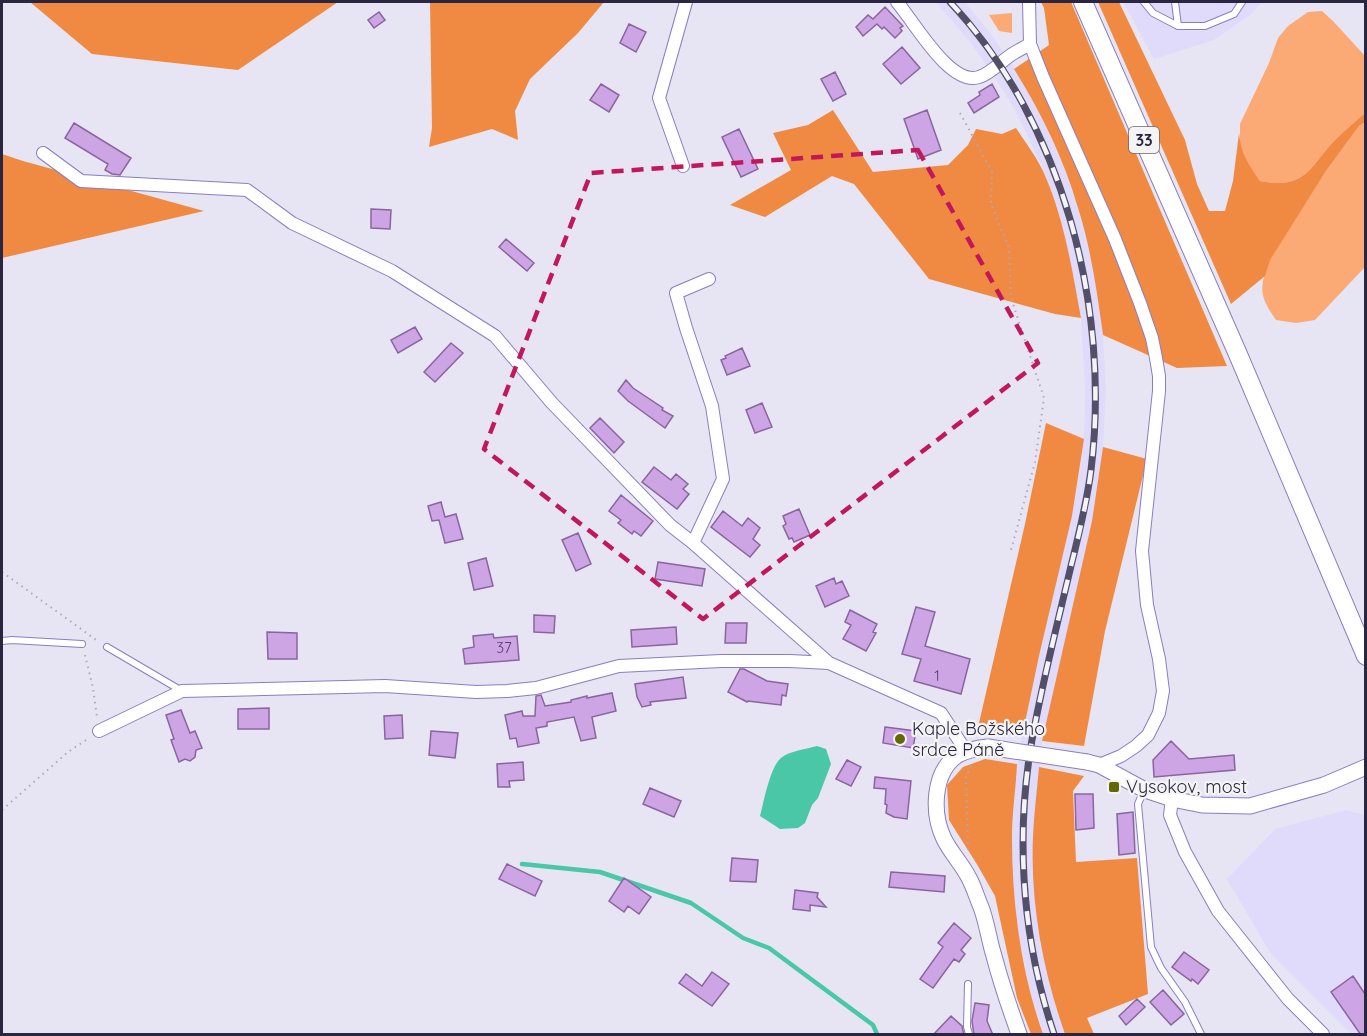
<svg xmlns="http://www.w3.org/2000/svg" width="1367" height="1036" viewBox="0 0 1367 1036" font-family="Quicksand,sans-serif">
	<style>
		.built { fill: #e0dbfb }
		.green { fill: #fba975 }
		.forest { fill: #f08a43 }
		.water { fill: #49c7a6 }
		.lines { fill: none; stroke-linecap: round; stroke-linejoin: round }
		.stream { stroke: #49c7a6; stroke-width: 4.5 }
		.building { fill: #cda5e5; stroke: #8a649f; stroke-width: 1.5 }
		.service-casing { stroke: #8a7dbf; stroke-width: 8 }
		.minor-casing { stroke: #8a7dbf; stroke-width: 14 }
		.tertiary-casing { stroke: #8a7dbf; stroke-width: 17 }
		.primary-casing { stroke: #8a7dbf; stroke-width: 20 }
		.path { stroke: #aca9bb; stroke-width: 2; stroke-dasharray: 1.5 4.5; stroke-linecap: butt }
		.service { stroke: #fff; stroke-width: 6 }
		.minor { stroke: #fff; stroke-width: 12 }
		.tertiary { stroke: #fff; stroke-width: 15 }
		.primary { stroke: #fff; stroke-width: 18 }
		.rail-casing { stroke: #534f67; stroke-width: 7 }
		.rail { stroke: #f4f4f4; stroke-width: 4.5; stroke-dasharray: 14; stroke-linecap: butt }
		.tertiary-bridge-casing { stroke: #8a7dbf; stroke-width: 17; stroke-linecap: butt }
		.tertiary-bridge { stroke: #fff; stroke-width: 15 }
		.marked { fill: none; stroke: #c2185b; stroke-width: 4.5; stroke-dasharray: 12 8; stroke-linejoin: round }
		.poi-dot { fill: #636806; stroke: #f4f4f4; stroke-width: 2 }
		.labels { text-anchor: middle; stroke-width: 4.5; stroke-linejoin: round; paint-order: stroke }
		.number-label { font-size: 15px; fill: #534569 }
		.shield { fill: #f4f4f4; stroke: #676376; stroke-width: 1.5 }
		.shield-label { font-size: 16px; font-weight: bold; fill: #2a2540 }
		.poi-label { font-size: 18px; fill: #2a2540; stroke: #f4f4f4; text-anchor: start }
	</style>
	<rect width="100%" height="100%" fill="#e7e5f3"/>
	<path class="built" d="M936 2H965L987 29 1008 58 1033 100 1062 161 1078 208 1095 276 1103 335 1106 391 1103 447 1092 521 1042 741 1033 836 1034 879 1039 931 1051 989 1065 1034H1043L1031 994 1018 934 1013 880 1012 836 1017 764 1022 737 1039 656 1072 516 1080 470 1084 439 1085 391 1081 318 1074 280 1058 214 1043 169 1015 110 990 70 970 42Z
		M1123 2H1262L1251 14 1214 40 1154 59Z
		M1346 810 1365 815V1034H1351L1271 954 1226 878 1229 877 1275 829Z"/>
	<path class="green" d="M1322 11 1333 21 1365 56V113C1356 121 1346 129 1337 138 1309 166 1308 190 1260 181L1245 161 1240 144V124L1269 63 1278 38 1288 26 1308 12Z
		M1012 13V33L999 31 989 15Z
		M1365 122V267L1315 320 1296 323 1276 320C1258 294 1260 289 1269 260L1326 171 1359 126Z"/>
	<path class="forest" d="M30 2H338L238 70 92 54Z
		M430 2H604L578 33 530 79 515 111 518 140 492 129 429 147 432 128Z
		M1041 2H1071L1227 366 1177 368 1103 335C1097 292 1091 249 1078 208 1064 159 1041 112 1014 69L1049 45 1044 8Z
		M1098 2H1119L1185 140 1197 184 1209 211H1225L1233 181 1239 133C1241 154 1248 164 1260 181 1308 190 1309 166 1337 138 1346 129 1356 121 1365 113V122L1359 126 1326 171 1270 260 1265 276 1231 304Z
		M833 110 873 172 948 165 968 145 976 129 1002 134 1016 128C1025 142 1036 156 1043 171 1064 217 1072 269 1081 318L1055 314 929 279 854 184 832 176 765 217 730 205 791 170 773 133 808 125Z
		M2 154 23 161 204 211 2 258Z
		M1046 423 1084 439 1072 516 1039 656 1022 737 990 732 979 723 1025 524Z
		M1103 447 1147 459 1105 631 1084 746 1042 741 1092 521Z
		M985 759 1017 764C1016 788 1012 813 1012 838 1012 904 1021 972 1043 1034H1031L1017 998 995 896 978 866 949 820 947 785 963 767Z
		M1039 767 1084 776 1073 791 1076 862 1137 858 1148 994 1087 1018 1094 1034H1065C1043 972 1030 903 1033 836 1034 813 1037 790 1039 767Z"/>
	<path class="water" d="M817 746 826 749 831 764 818 798 812 805 805 823 798 828 780 829 760 816C764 801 770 767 781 758 789 751 807 749 817 746Z"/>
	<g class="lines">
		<path class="stream" d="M522 864 600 872 691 903 743 938 769 948 873 1025 877 1034"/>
	</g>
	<path class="building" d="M885 7 903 26 900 28 902 31 895 38 884 27 882 29 877 24 863 36 856 27 868 15 873 19Z
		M379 12 385 20 374 28 368 20Z
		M629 24 646 32 636 52 620 43Z
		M902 47 920 68 901 84 883 64Z
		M835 72 846 94 833 101 821 79Z
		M601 84 619 95 609 112 590 100Z
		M992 84 999 97 974 113 968 103 980 95 979 92Z
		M927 110 941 150 918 159 904 119Z
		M74 123 131 158 120 175 112 174 105 170 108 164 65 138Z
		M739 129 758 169 741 177 722 137Z
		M371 209 391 210 390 229 371 228Z
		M506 239 534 263 527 271 499 247Z
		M415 327 422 339 398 353 391 340Z
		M451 343 463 353 435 382 424 372Z
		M742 348 750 366 727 375 721 360 726 358 725 356Z
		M626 380 633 388 663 408 662 410 673 416 665 428 628 401 618 391Z
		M762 403 772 427 755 433 746 410Z
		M600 418 624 442 614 453 590 428Z
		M654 467 671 480 676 474 688 484 683 489 689 494 677 509 642 482Z
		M621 495 653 521 641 536 634 531 632 534 618 523 621 520 609 511Z
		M441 502 445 517 456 514 463 539 445 543 439 520 432 521 428 506Z
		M799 509 810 535 794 542 792 538 789 539 783 526 786 524 783 516Z
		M723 511 742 526 748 518 760 528 753 539 760 545 750 557 711 527Z
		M578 533 591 564 576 571 562 540Z
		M486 558 493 586 474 590 468 563Z
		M658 562 705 569 702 586 655 579Z
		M834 578 836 584 842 581 849 596 825 607 816 586Z
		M916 607 935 612 925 646 970 659 961 694 914 681 921 659 902 654Z
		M850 610 877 624 873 632 876 633 866 651 843 639 851 625 845 622Z
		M534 615 555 616 554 633 534 632Z
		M726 623H747L746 643H725Z
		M676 627 677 644 632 647 631 630Z
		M267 632 297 633V659H268Z
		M493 634 494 638 517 636 519 660 465 664 463 649 474 647 473 636Z
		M740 669H744L767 681 788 684 786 696 782 695 781 705 748 701 747 702 728 692Z
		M683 677 686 698 650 702 651 705 642 707 637 697 635 684Z
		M612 693 616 711 592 717 596 738 581 741 574 717 547 722V726L536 728 539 743 518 747 516 738 510 739 505 715 522 711 523 716H535L536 696 541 695 545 706 571 702V700L587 696V698Z
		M269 708V729H238V709Z
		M181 710 190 733 195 731 202 748 196 750 195 757 190 761 185 759 179 762 171 740 174 739 166 715Z
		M402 715 403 738 385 739 384 716Z
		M885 727 916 731 913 748 883 743Z
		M431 731 458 733 455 758 429 755Z
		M1171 741 1189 759 1234 755 1235 770 1154 777 1153 760Z
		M847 760 861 767 851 786 836 779Z
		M523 762 524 780 509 781 510 787H498L497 764Z
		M875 777 911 781 907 819 894 817 886 813 887 805 885 804 886 789 874 788Z
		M650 788 681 801 674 817 643 804Z
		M1075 794H1093L1094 828 1076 830Z
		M1133 812 1135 853 1119 855 1117 814Z
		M732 858 758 860 756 882 730 881Z
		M507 864 542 881 535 896 499 879Z
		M891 872 945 876 944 892 889 887Z
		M624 878 651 897 639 914 628 906 624 912 609 901Z
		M795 890 818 893 817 897 826 907 810 905V911L793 909Z
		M954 923 971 938 961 950 965 954 959 962 954 959 933 988 920 979 943 947 938 943Z
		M1184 952 1209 970 1198 984 1192 979 1191 981 1172 967Z
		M712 972 729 984 712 1006 679 983 686 974 702 986Z
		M1353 976 1365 994V1035H1361L1331 992Z
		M1163 990 1184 1014 1171 1025 1150 1002Z
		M1137 999 1145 1007 1126 1025 1119 1016Z
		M975 1003 989 1005 987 1021 993 1035H974L972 1021Z
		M951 1016 962 1026 964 1035H933Z"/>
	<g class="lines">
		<defs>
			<path id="service" d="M1144 2 1153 13 1178 26H1205L1234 14 1242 2
				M1175 2 1178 26
				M2 641 12 640 82 644
				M107 647 182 691
				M1144 790 1138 804 1151 947 1161 968 1185 1002 1201 1034
				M968 984 967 1027 969 1034"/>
			<path id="minor" d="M897 2C913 20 950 87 979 77 992 73 1002 60 1014 53 1019 50 1025 47 1030 44
				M1029 2 1030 44 1043 77 1115 239 1140 303 1152 338 1156 358 1159 376V391L1142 551 1147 605 1159 659 1163 691 1159 713 1148 735 1136 746 1121 756 1099 765
				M43 153 81 181 247 190 292 223 392 271 495 336 552 403 670 525 693 543 829 663 941 713 966 751
				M683 166 659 98 686 2
				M693 543 723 479 712 406 686 328 676 293 709 279
				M99 731 182 691 385 686 476 692 507 691 536 688 619 666 721 661H790L829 663
				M1172 799 1170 815 1185 852 1218 911 1288 999 1323 1034"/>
			<path id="tertiary" d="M988 747C978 748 967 750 958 755 932 772 932 814 944 839 951 853 962 864 969 878 974 887 977 898 981 907 987 923 989 940 994 956 1001 983 1010 1009 1019 1034
				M1087 762 1099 765 1145 790 1172 799 1202 805 1250 806 1324 785 1366 767"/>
			<path id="primary" d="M1083 2 1237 352 1366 656"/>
		</defs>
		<use href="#service" class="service-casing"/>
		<use href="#minor" class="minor-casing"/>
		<use href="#tertiary" class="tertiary-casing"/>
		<use href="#primary" class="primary-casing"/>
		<path class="path" d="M960 113 992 172 991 204 1009 248 1011 298 1044 398 1035 462 1011 550
			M2 572 99 642
			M85 655 93 688 97 717
			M2 810 68 752 89 738
			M968 850 966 777 972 764"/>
		<use href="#service" class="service"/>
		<use href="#minor" class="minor"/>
		<use href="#tertiary" class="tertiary"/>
		<use href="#primary" class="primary"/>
		<defs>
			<path id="rail" d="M950 2C1063 122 1111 308 1091 470 1087 502 1079 534 1071 566 1059 617 1046 668 1036 719 1014 823 1020 933 1054 1034"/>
		</defs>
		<use href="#rail" class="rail-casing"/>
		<use href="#rail" class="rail"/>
		<defs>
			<path id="tertiary-bridge" d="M988 747 1087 762"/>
		</defs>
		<use href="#tertiary-bridge" class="tertiary-bridge-casing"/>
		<use href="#tertiary-bridge" class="tertiary-bridge"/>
	</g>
	<path class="marked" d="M918 150 1038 363 703 619 484 449 591 173Z"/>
	<g class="poi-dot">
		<circle cx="900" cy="739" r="6"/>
		<rect x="1108" y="781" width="12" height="12" rx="3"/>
	</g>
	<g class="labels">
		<g class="number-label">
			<text x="504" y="653">37</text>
			<text x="937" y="681">1</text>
		</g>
		<rect class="shield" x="1129" y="127" width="30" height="26" rx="4.5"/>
		<g class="shield-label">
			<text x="1144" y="146">33</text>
		</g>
		<g class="poi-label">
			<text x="912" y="735">Kaple Božského<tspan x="912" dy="21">srdce Páně</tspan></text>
			<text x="1126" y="793">Vysokov, most</text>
		</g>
	</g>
	<rect width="1367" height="1036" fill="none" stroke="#2a2540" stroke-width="6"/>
</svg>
